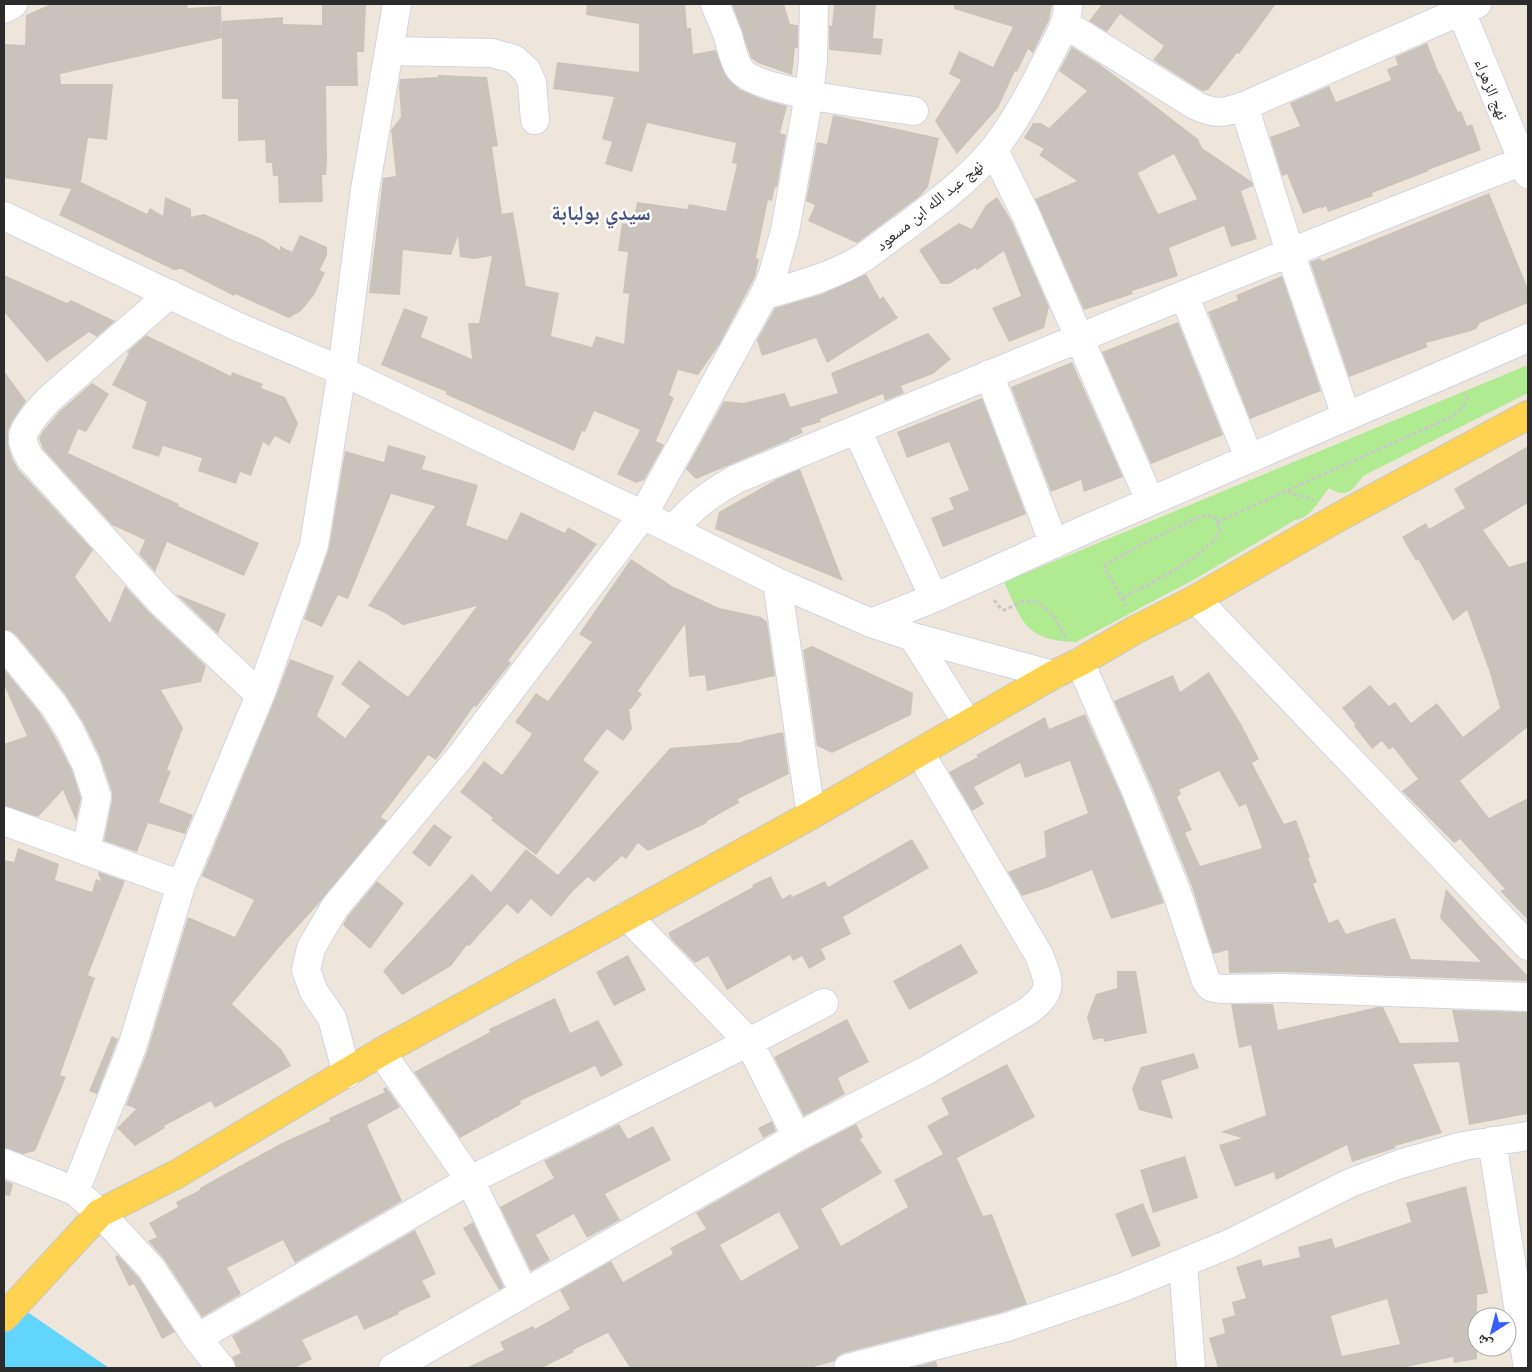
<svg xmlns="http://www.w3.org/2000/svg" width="1532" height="1372" viewBox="0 0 1532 1372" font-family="'Noto Sans','Noto Naskh Arabic',sans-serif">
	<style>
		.green { fill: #b1eb91 }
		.water { fill: #62d5fc }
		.building { fill: #c9c3bb; fill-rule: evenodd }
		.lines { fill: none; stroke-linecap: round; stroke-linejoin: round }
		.minor-casing { stroke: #d0d4e5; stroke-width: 30 }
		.major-casing { stroke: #c8c8c8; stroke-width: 30 }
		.path { stroke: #c8c8c8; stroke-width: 3; stroke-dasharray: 4 2.5; stroke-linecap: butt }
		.minor { stroke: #fff; stroke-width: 28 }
		.major { stroke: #ffd34f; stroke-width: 28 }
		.labels { text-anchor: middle; stroke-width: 5; stroke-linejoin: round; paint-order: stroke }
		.street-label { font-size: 16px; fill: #2b2b2b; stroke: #fff }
		.district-label { font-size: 21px; font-weight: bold; fill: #465181; stroke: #fff }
	</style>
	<rect width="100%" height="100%" fill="#eee6db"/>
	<path class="green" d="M1528 365V393L1363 476C1352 491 1347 499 1329 488 1319 500 1311 518 1295 520L1195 579 1076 642C1026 641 1022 622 1004 582Z"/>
	<path class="water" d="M4 1296 109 1368H4Z"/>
	<path class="building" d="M51 4H187L188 8 221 6 222 37V21L283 17V24L322 25V4H366L364 52H357L358 86H326L327 159 326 175H322L323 202 279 203 278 176H273L272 163H266L265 140 238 141V99H222V38L60 74 61 84H113L107 140 88 138 81 182 147 214 150 208 163 216 165 197 191 209V217L204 214 262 239 280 250V246L292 252 300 235 327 247V255L320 270 325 273 314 295 301 311 289 318 235 294 234 296 181 269 174 270 59 215 71 189 4 178V44L25 45 26 15Z
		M587 4H685L687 28H691L693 54 716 50 726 76 739 89 762 99 787 106 780 133 786 135 777 187H775L772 201 768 200 756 258 759 259 755 277 719 345 698 375 678 370 669 395 674 398 656 441 664 445 644 480 636 483 617 474 640 430 594 411 585 432 582 431 574 451 445 394 447 392 381 365 404 308 428 317 421 337 472 359 468 323H479L492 256 474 259 460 257 458 236 451 255 403 250 400 295 369 293 383 178 396 176 391 130 401 117 399 87 400 79 438 77V75L487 77 498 146 492 147 502 214 513 212 526 286 559 293 551 336 592 347 596 336 624 344 629 294 623 293 628 252 618 251 622 223 633 225 637 202 687 209 689 204 726 211 737 164 732 163 736 143 647 123 632 172 605 164 612 142 602 139 614 97 553 89 557 62 639 72V24L586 15Z
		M732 4H784L790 24 798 25V48H795L792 75 758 63 751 58Z
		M834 4H876L873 38 883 39 881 55 829 50V25L832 26Z
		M954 4H1052L1049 20 1033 53 1028 49 1017 72 1015 71 998 108 957 154 935 121 961 80 949 74 959 51 993 67 1013 27 954 9Z
		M1102 4H1276L1239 54 1237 53 1208 90 1202 91 1153 60 1164 46 1120 14 1107 32 1089 21Z
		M1427 43 1439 74 1440 73 1458 112 1461 111 1467 126 1472 124 1481 150 1428 170 1429 171 1372 193 1373 196 1328 212 1326 206 1321 209V207L1303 214 1287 174 1282 176 1270 137 1300 126 1290 103 1329 86 1336 102 1391 80 1387 69 1398 65 1395 57Z
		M1072 47 1099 64 1133 89 1198 139 1202 148 1252 182 1253 186 1241 191 1257 239 1231 247 1224 226 1169 248 1178 276 1132 291 1133 294 1084 310 1035 199 1077 181 1039 155 1044 149 1024 138 1033 123H1041L1049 128 1087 91 1059 71ZM1174 154 1197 199 1158 214 1138 173Z
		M833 115 939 138 928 187 919 197 857 243 808 221 815 205 806 201 817 142 827 144Z
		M1489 193 1528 289V303L1480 323 1476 329 1471 331 1426 343 1428 347 1349 377 1310 262 1320 258 1322 261Z
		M997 197 1011 220 1049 307 1044 328 1009 342 992 308 1021 296 1004 251 977 270 975 268 949 284H941L919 250 959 223 972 229 986 205Z
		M866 274 880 299 883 296 898 318 827 363 816 338 762 356 757 340 775 308 822 294Z
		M4 275 67 303 71 300 115 321 97 337 89 332 47 362 4 312Z
		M1282 276 1321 391 1250 419 1208 312 1238 300 1236 295Z
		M1178 322 1223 435 1151 464 1102 352Z
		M928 333 951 359 933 374 901 386 904 393 885 401 883 394 820 419 821 422 801 428 803 433 789 439V440L696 479 686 469 724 401 743 403 785 393 790 407 838 393 831 373Z
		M146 335 231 376 232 372 263 384 261 388 285 397 298 423 290 444 275 436 269 446 263 442 251 476 240 472 236 484 198 471 202 458 163 446 159 457 132 448 147 402 112 385 129 353 127 352Z
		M1072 362 1123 477 1084 492 1081 480 1051 492 1011 387Z
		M4 371 26 401 12 422 8 431V444L12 458 18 469 93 550 75 577 110 623 125 586 150 613 206 666 201 682 161 690 183 728 167 770 171 771 159 802 193 815 185 834 148 823 137 852 104 841 112 800V792L100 757 83 722 65 694 16 635 10 631 4 630Z
		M92 383 109 394 86 432 78 429 68 453 179 504 178 506 259 543 244 576 167 542 155 572 139 554 145 540 112 525 43 449 39 438 43 431 60 411Z
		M982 398 1026 514 943 547 931 518 954 509 949 498 969 490 949 442 907 458 897 432Z
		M388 445 426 456 422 469 478 485 466 525 507 540 521 512 565 533 568 527 597 544 508 661 511 663 476 707 474 706 436 760 428 755 381 817 387 821 319 903 276 951 232 1004 282 1050 291 1066 215 1108 211 1101 164 1126 165 1128 135 1146 117 1128 136 1109 126 1105 147 1052 188 917 235 937 254 900 202 876 274 701 290 659 334 676 317 716 345 738 370 706 341 684 359 660 408 697 477 606 403 625 385 613 368 606 435 506 391 494 348 599 338 595 322 627 304 619 329 548 345 451 384 462Z
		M1528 446V503L1483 530 1509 567 1528 561V727L1460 781 1489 818 1528 798V920L1500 891 1505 889 1460 839 1454 843 1402 791 1418 779 1393 747 1389 750 1382 741 1372 749 1354 726 1355 724 1342 708 1370 685 1389 706 1395 702 1411 723 1437 703 1463 737 1500 708 1489 670 1467 610 1453 621 1418 559 1416 561 1402 537 1426 523 1429 529 1465 508 1454 489Z
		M800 469 843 581 715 529 719 512 777 479Z
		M631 559 672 586 719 608 761 617 767 622 775 676 707 691 705 675 689 677 685 624 638 691 642 694 631 709H629L632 729 623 741 607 729 583 760 599 772 536 855 491 820 493 818 460 792 484 761 502 775 532 734 515 722 536 693 548 701 592 642 579 634Z
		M176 594 226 614 218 634Z
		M812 646 913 693 911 715 832 753 817 746 803 650Z
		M4 669 40 713 55 737 72 770 81 798 76 821 63 790 38 817 4 806V744L27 736 4 685Z
		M1209 672 1241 724 1259 759 1252 763 1284 824 1296 820 1310 857 1308 858 1317 882 1313 884 1329 923 1338 919 1346 934 1395 918 1411 959 1481 962 1440 918 1446 889 1486 933 1528 976V981L1283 972 1229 973 1228 950 1213 954 1192 887 1152 787 1114 701 1173 675 1180 692ZM1219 771 1239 807 1246 804 1262 848 1200 866 1185 833 1192 830 1177 797 1181 794 1179 790Z
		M1085 714 1123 799 1164 903 1111 919 1092 870 1050 887 1022 896 1008 872 1046 857 1044 831 1088 813 1070 761 1025 778 1020 763 974 787 984 804 972 811 949 772 978 757 976 755 1045 717 1049 729Z
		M783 732 789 774 738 799 739 803 707 821V823L648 851 638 843 626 859 622 856 594 882 588 877 573 891 551 917 531 899 518 914 507 904 469 946 467 945 451 966 402 995 383 971 472 874 491 892 526 849 558 875 670 748 743 742 742 741Z
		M434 824 452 837 430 867 412 853Z
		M912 839 929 868 843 917 851 934 821 949 826 959 809 969 802 956 793 961 790 955 727 990 708 956 695 963 672 940 668 933 753 887 752 885 771 876 782 899 791 894 792 897 825 881 828 887Z
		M18 848 59 864 55 880 92 892 96 879 101 881 98 874 99 872 125 881 88 975 95 978 60 1075 66 1077 35 1151 23 1154 4 1148V860L14 862Z
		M377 881 404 903 370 949 343 925 348 916Z
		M961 944 978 973 909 1010 893 981Z
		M628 955 646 990 614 1006 596 972Z
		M1117 971H1136L1147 1033 1104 1042 1103 1038 1093 1040 1087 1017 1096 994 1117 988Z
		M555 998 570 1033 598 1020 623 1065 601 1077 595 1066 520 1101 521 1104 460 1138 414 1072 490 1032 489 1029Z
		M1231 1004H1273L1278 1030 1377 1007H1383L1400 1043 1459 1042 1452 1010 1528 1012V1114L1469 1125 1459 1062 1413 1064 1442 1133 1395 1146 1396 1148 1352 1162 1347 1145 1276 1180 1274 1172 1235 1187 1219 1145 1242 1138 1221 1132 1266 1115 1251 1045 1239 1048Z
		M847 1019 869 1062 838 1078 845 1094 804 1116 774 1057Z
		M112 1036 118 1039 97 1094 89 1091Z
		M1194 1053 1199 1068 1161 1081 1173 1119 1139 1110 1132 1089 1141 1067Z
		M1007 1064 1035 1117 957 1158 983 1216 992 1214 1027 1304 1003 1312 844 1353 837 1357 835 1361 810 1368H630L608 1333 573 1350 574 1352 542 1368H466L504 1350 500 1342 533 1326 535 1329 570 1309 560 1290 611 1261 623 1282 673 1254 670 1248 706 1229 696 1213 804 1151 856 1124 863 1137 860 1139 882 1173 821 1209 841 1246 908 1207 894 1180 943 1154 927 1126 949 1114 941 1098ZM779 1212 799 1248 741 1281 720 1245Z
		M386 1087 400 1107 367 1125 402 1201 295 1263 283 1240 227 1268 241 1294 202 1317 164 1259 148 1241 157 1237 149 1223 178 1207 176 1202 200 1190V1188L223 1175 282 1143 330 1121 329 1118 385 1092 383 1089Z
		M772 1121 776 1131 763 1138 758 1128Z
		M619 1124 628 1139 653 1126 671 1160 605 1194 620 1220 587 1238 574 1214 536 1235 550 1260 531 1271 500 1207 554 1178 544 1161Z
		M1185 1156 1198 1198 1153 1213 1140 1170Z
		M4 1180 13 1184 10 1196 4 1195Z
		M1466 1186 1488 1293 1477 1295V1359L1454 1363 1453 1357 1402 1368H1218L1209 1338 1225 1333 1222 1319 1235 1315 1232 1302 1246 1298 1236 1267 1261 1259 1263 1266 1300 1257 1298 1247 1332 1238 1335 1248 1411 1222 1406 1203ZM1387 1299 1400 1344 1342 1356 1331 1316Z
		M1143 1203 1161 1246 1132 1257 1115 1214Z
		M473 1222 504 1287 499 1290 463 1228Z
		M415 1230 436 1274 422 1281 431 1297 398 1312 399 1314 364 1330 357 1315 302 1340 312 1359 295 1368H236L232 1357 241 1353 232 1336Z
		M118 1255 139 1278 175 1332 162 1339 134 1284 129 1286 115 1257Z
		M936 1361 938 1368H910Z"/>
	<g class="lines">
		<defs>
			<path id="minor" d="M715 4C719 14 724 25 728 36 731 46 733 59 739 68 754 93 881 106 914 111
				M1458 4 1528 174
				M4 9 13 4
				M1065 24 1195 105C1215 115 1224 113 1244 106L1477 4
				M389 51 492 53 514 59 527 71 532 83 535 120
				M1244 106 1290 252 1346 416
				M994 150 1025 213 1150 501
				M4 216 236 326 342 371 643 515 777 582 871 623 913 637 1053 675
				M170 294C139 321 108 347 78 374 59 390 37 408 25 430 20 440 25 449 30 458L161 602 260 695
				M764 295C800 285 835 276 866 256 906 225 963 188 994 149 1015 122 1032 91 1047 60 1056 42 1068 24 1068 4
				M1184 295 1249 458
				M989 374 1054 544
				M857 430 934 598
				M672 530C694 506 708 495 736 479L1184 295 1407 206 1528 159
				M777 582 811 815
				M1196 599 1528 946
				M871 623 934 598 1091 527 1528 338
				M913 637 968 724
				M4 645 53 704 69 729 86 764 97 797 86 851
				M1080 662 1137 793 1177 893 1206 981 1211 987 1221 989 1282 988 1528 997
				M4 821 181 885
				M627 916 749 1042 797 1137
				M381 1052 470 1180 524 1293
				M347 1074 332 1018 314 992 306 970 311 948 335 907 460 757 643 515 764 295 772 277 785 231 809 95 813 60 814 4
				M1492 1141 1528 1368
				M4 1163 75 1191
				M1183 1264 1191 1368
				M197 1338 470 1180 749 1042 824 1003
				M221 1368 197 1338 151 1268 100 1213 75 1191 132 1047 181 885 260 695 314 545 342 371 365 190 397 4
				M393 1368 797 1137 927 1070 1028 1011C1054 991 1050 983 1039 955L920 753
				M848 1368 1007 1327 1121 1288 1229 1244 1350 1183 1400 1164 1463 1146 1528 1136"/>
			<path id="major" d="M4 1317 100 1213 177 1174 381 1052 811 815 1053 675 1080 662 1135 630 1196 599 1337 518 1528 415"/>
		</defs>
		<use href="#minor" class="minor-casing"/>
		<use href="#major" class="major-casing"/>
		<path class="path" d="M1287 492 1314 500
			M1217 522 1453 416 1463 407 1467 399 1464 393
			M1123 598C1148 584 1209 556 1220 530L1215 518 1207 515 1199 517 1150 540 1105 565V568L1126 606
			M994 600 1001 609 1004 610C1010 608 1016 604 1022 602 1046 596 1058 624 1067 640"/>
		<use href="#minor" class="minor"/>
		<use href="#major" class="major"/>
	</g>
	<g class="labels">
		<g class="street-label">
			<text transform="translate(1492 89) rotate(68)" y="6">نهج الزهراء</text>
			<text transform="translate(929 205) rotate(-39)" y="6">نهج عبد الله ابن مسعود</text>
		</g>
		<g class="district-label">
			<text x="601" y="220">سيدي بولبابة</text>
		</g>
	</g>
	<rect width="1532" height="1372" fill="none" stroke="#2b2b2b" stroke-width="10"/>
	<g transform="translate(1492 1332) rotate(216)"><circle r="24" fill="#ffffff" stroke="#aaaaaa"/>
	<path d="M0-4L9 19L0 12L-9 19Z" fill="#375fff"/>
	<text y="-8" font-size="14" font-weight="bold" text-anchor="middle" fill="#2b2b2b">ش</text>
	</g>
</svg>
